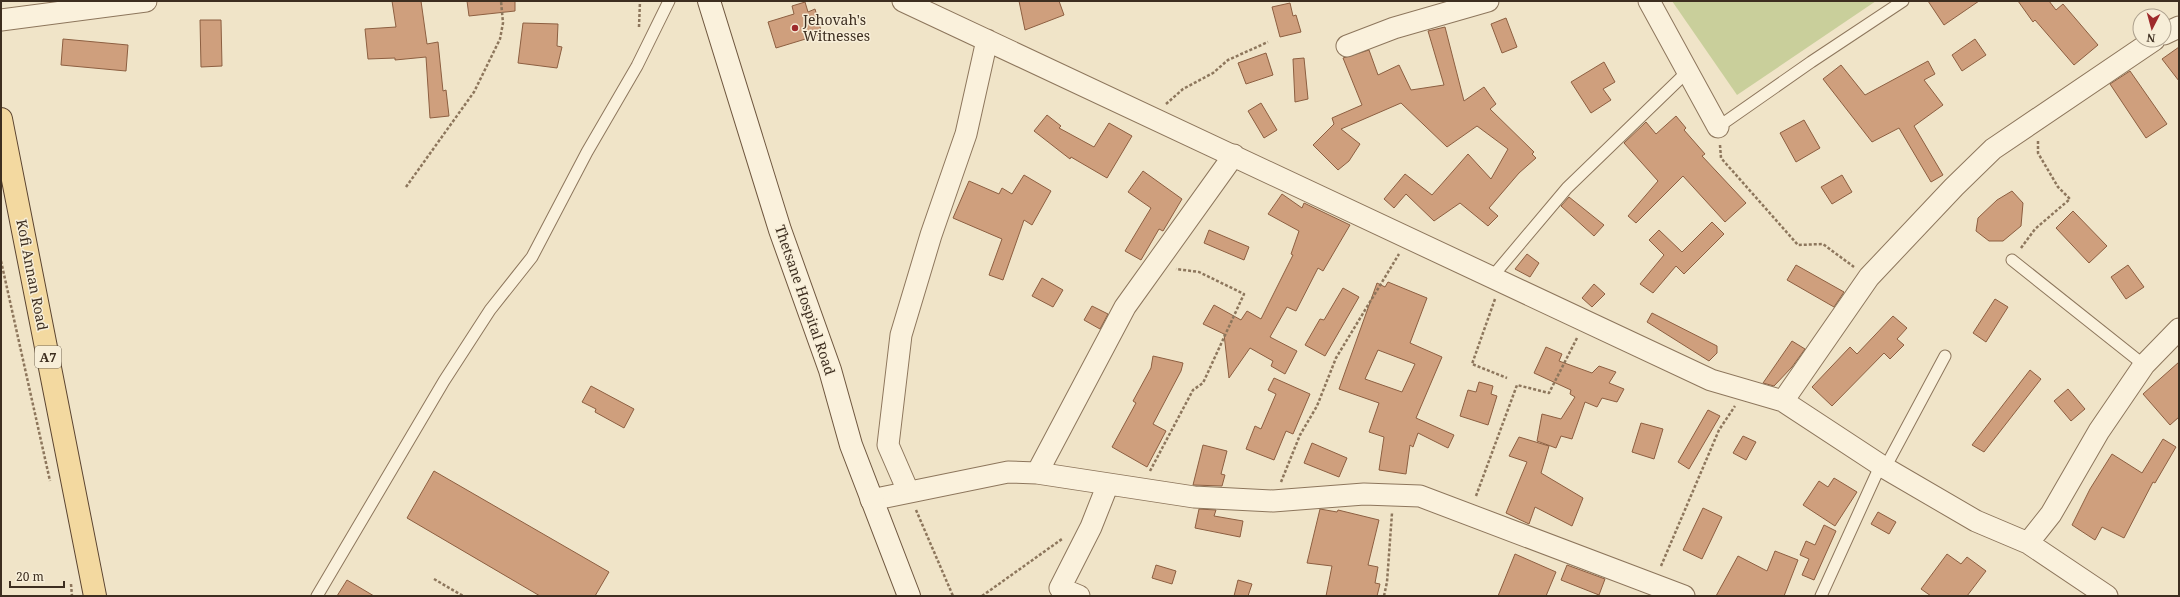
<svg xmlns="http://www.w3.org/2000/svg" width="2180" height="597" viewBox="0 0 2180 597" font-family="'Noto Serif',serif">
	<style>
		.green { fill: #c9cf9b }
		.building { fill: #cf9f7d; stroke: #8d5f41; fill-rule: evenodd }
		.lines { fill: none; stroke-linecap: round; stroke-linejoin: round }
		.service-casing { stroke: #8d765c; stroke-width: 13 }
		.minor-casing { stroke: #8d765c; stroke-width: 23 }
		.secondary-casing { stroke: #6f573f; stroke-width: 24 }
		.primary-casing { stroke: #5b4430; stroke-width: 24 }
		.path { stroke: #8d765c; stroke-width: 2.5; stroke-dasharray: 3 2; stroke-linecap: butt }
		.service { stroke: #faf1dc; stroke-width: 11 }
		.minor { stroke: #faf1dc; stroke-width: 21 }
		.secondary { stroke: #faf1dc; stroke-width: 22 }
		.primary { stroke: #f3d9a0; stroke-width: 22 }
		.poi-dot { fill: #9e2a2b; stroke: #f7eed8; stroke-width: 1.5 }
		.labels { text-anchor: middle; stroke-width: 3; stroke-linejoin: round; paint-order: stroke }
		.shield { fill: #f7eed8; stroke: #756857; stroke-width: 1 }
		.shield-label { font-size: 13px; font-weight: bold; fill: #3d2e20 }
		.poi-label { font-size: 14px; fill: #3d2e20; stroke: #f7eed8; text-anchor: start }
		.street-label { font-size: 14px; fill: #3d2e20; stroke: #f7eed8 }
	</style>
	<rect width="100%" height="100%" fill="#f0e4c8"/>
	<path class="green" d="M1672 1H1876L1737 95Z"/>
	<path class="building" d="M392 1H421L427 44 438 42 443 91 446 90 449 116 430 118 426 57 395 60V58L368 59 365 29 396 27Z
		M467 1H515V11L469 16Z
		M1019 1H1059L1064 15 1025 30Z
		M1928 1H1979L1944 25Z
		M2018 1H2049L2056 10 2063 4 2098 45 2074 65 2035 20 2033 22Z
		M805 2 808 12 815 9 822 34 776 48 768 22 794 14 792 6Z
		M1290 3 1293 16 1296 15 1301 32 1280 37 1272 7Z
		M1506 18 1517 47 1502 53 1491 24Z
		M200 20H221L222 66 201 67Z
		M523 23 558 24 557 46 562 47 557 68 518 63Z
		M1445 27 1464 101 1484 87 1496 104 1490 109 1534 152 1532 154 1536 158 1519 173 1489 208 1498 216 1488 226 1460 203 1434 221 1406 194 1394 208 1384 199 1405 174 1432 195 1468 154 1491 179 1508 149 1477 126 1447 147 1401 103 1341 129 1360 144 1349 161 1338 170 1313 145 1334 124 1332 118 1362 105 1343 58 1369 50 1378 75 1399 65 1411 90 1444 85 1428 31Z
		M63 39 128 45 126 71 61 65Z
		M1975 39 1986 55 1962 71 1952 55Z
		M2179 47V81L2162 59Z
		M1266 53 1273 75 1246 84 1238 63Z
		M1304 58 1308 99 1295 102 1293 59Z
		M1928 61 1935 74 1924 80 1943 105 1914 126 1943 175 1931 182 1899 128 1872 142 1823 79 1841 65 1865 95Z
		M1604 62 1615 82 1603 89 1611 100 1591 113 1571 82Z
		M2130 71 2167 124 2146 138 2110 84Z
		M1261 103 1277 130 1264 138 1248 111Z
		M1047 115 1061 126 1059 128 1094 147 1109 123 1132 136 1107 178 1071 157 1070 159 1034 131Z
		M1676 116 1686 128 1684 130 1705 154 1702 156 1746 203 1725 222 1683 176 1636 223 1628 216 1658 181 1624 143 1646 122 1656 134Z
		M1804 120 1820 148 1796 162 1780 133Z
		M1143 171 1182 199 1163 231 1159 229 1141 260 1125 251 1151 208 1128 192Z
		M1024 175 1051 191 1032 225 1024 220 1003 280 989 275 1002 239 953 218 969 181 999 194 1002 188 1012 194Z
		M1842 175 1852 192 1832 204 1821 187Z
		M2012 191 2023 203 2021 226 2003 241H1989L1976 231 1978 218 1997 200Z
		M1282 194 1302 208 1304 203 1350 225 1323 271 1318 268 1296 311 1287 307 1270 337 1297 351 1285 374 1271 366 1273 361 1250 348 1229 378 1224 334 1203 324 1214 305 1241 320 1247 311 1261 319 1293 255 1291 254 1299 231 1268 214Z
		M1569 197 1604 225 1594 236 1561 206Z
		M2073 211 2107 246 2089 263 2056 228Z
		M1712 222 1724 234 1684 274 1676 266 1653 293 1640 284 1664 255 1649 240 1659 230 1682 252Z
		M1209 230 1249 247 1244 260 1204 243Z
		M1527 254 1539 263 1530 277 1515 269Z
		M1796 265 1844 292 1834 307 1787 280Z
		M2128 265 2144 287 2126 299 2111 277Z
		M1042 278 1063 290 1053 307 1032 296Z
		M1388 282 1427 298 1410 343 1442 357 1416 418 1454 435 1448 448 1418 433 1413 447 1410 445 1406 474 1379 470 1384 437 1369 432 1379 403 1339 389 1377 283 1385 287ZM1378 350 1415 364 1402 392 1365 379Z
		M1594 284 1605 294 1592 307 1582 298Z
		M1343 288 1359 297 1325 356 1305 345 1320 319 1324 320Z
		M1995 299 2008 307 1986 342 1973 333Z
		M1092 306 1108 314 1100 329 1084 320Z
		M1652 313 1717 346V353L1709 361 1647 322Z
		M1893 316 1907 328 1897 339 1904 345 1890 359 1884 353 1832 406 1812 387 1850 347 1857 354Z
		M1792 341 1805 349 1792 367 1774 386 1763 383Z
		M1546 347 1562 354 1559 361 1592 373 1599 366 1616 372 1609 383 1624 389 1617 402 1602 398 1597 407 1585 402 1572 439 1561 436 1556 448 1537 441 1542 414 1561 419 1575 397 1570 394 1571 390 1534 373Z
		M1153 356 1183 363 1181 371 1153 424 1166 431 1147 467 1112 447 1136 403 1133 401 1151 368Z
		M2179 362V417L2170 425 2143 394Z
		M2030 370 2041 379 1984 452 1972 445Z
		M1274 378 1310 394 1293 434 1286 431 1274 460 1246 449 1255 426 1261 429 1276 394 1268 390Z
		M1479 382 1493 386 1491 394 1497 396 1488 425 1460 416 1468 390 1476 392Z
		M591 386 634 409 624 428 595 412 596 409 582 402Z
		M2068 389 2085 409 2071 421 2054 401Z
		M1708 410 1720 416 1689 469 1678 462Z
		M1641 423 1663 429 1654 459 1632 452Z
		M1743 436 1756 442 1746 460 1733 453Z
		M1519 437 1549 446 1541 473 1583 498 1572 526 1535 507 1529 524 1506 513 1527 462 1509 456Z
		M2163 439 2176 447 2155 483 2153 482 2124 538 2102 527 2095 540 2072 525 2090 489 2112 454 2142 473Z
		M1312 443 1347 458 1339 477 1304 463Z
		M1203 445 1227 451 1221 474 1225 475 1222 486 1193 485Z
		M434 471 609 572 595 596H540L407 518Z
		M1834 478 1857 492 1835 526 1803 505 1819 481 1828 487Z
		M1703 508 1722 517 1702 559 1683 550Z
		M1199 509 1216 510 1214 516 1243 521 1240 537 1195 528Z
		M1320 509 1337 512 1338 510 1379 520 1368 565 1378 567 1375 583 1380 584 1377 596H1326L1332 566 1307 563Z
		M1878 512 1896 522 1889 534 1871 524Z
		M1824 525 1836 531 1814 580 1802 575 1809 559 1800 555 1806 541 1815 545Z
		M1775 551 1798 560 1784 596H1716L1738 556 1767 571Z
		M1515 554 1556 572 1546 596H1498Z
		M1947 554 1961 564 1967 557 1986 571 1967 596H1931L1921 589Z
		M1156 565 1176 571 1172 584 1152 578Z
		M1567 565 1605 579 1599 595 1561 580Z
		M347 580 374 596H337Z
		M1238 580 1252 584 1248 596H1234Z"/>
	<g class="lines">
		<defs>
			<path id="service" d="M1718 127 1811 62 1903 1
				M2012 260 2144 365
				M1492 277 1567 188 1688 71
				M1885 468 1945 356
				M317 596 444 381 490 310 532 257 587 152 637 66 669 1
				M1821 596 1881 464"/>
			<path id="minor" d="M903 1 1711 380 1783 401 1885 468 1976 521 2028 543 2107 596
				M1649 1 1718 127
				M1 20 146 1
				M2164 34 2179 27
				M1347 46 1394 28 1488 1
				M1783 401 1869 277 1954 187 1993 149 2154 40
				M1037 473 1125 307 1234 155
				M908 491 888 445 901 335 931 235 966 134 987 40
				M871 500 1008 472 1037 473 1194 497 1273 501 1364 494 1420 496 1684 596
				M2028 543 2051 514 2099 431 2144 365 2179 329
				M1079 596 1060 588 1091 527 1108 484"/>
			<path id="secondary" d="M709 1 780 230 830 370 851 445 909 596"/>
			<path id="primary" d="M1 119 95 596"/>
		</defs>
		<use href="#service" class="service-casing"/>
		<use href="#minor" class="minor-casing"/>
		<use href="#secondary" class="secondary-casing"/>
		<use href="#primary" class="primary-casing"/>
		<path class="path" d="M639 27 640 1
			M1166 104 1183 89 1213 73 1228 60 1268 42
			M1720 145 1721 158 1798 245 1823 244 1854 267
			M406 187 474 92 500 39 503 23 501 1
			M2021 248 2035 229 2070 199 2058 187 2038 153V141
			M1 261 50 481
			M1495 299 1472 364 1507 378
			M1150 471 1193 390 1203 383 1244 294 1199 272 1176 269
			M1281 482 1300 435 1317 406 1336 358 1399 254
			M1476 496 1517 385 1549 393 1577 338
			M916 510 953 596
			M1661 566 1719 430 1735 406
			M434 579 463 596
			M71 584 72 596
			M982 596 1062 539
			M1384 596 1387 582 1392 513"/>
		<use href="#service" class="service"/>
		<use href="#minor" class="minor"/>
		<use href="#secondary" class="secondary"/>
		<use href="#primary" class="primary"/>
	</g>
	<circle class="poi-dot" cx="795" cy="28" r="4"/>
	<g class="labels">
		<rect class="shield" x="35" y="346" width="26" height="22" rx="3"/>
		<g class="shield-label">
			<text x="48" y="362">A7</text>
		</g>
		<g class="poi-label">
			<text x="803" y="25">Jehovah's<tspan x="803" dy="16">Witnesses</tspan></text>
		</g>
		<g class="street-label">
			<text transform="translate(32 275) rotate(79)" y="5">Kofi Annan Road</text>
			<text transform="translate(805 300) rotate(71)" y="5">Thetsane Hospital Road</text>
		</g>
	</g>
	<rect width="2180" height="597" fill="none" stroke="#3d2e20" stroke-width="4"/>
	<g transform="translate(2152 28) rotate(186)"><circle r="19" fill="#f7eed8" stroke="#ada18e"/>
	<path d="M0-3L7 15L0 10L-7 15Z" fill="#9e2a2b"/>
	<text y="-6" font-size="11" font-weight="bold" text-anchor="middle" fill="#3d2e20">N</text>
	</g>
	<path d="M10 581v6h54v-6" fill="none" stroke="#3d2e20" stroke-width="2"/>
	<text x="16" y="581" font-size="12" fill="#3d2e20" stroke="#f7eed8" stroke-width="3" paint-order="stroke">20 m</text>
</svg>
